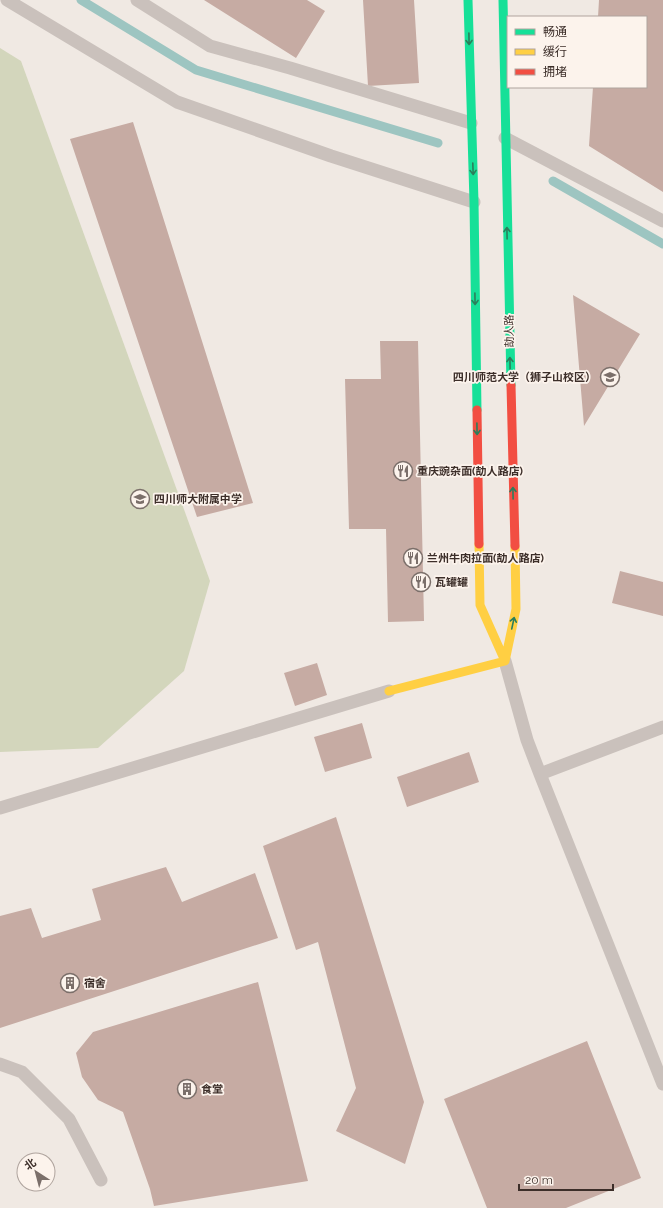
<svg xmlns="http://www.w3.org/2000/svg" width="663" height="1208" viewBox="0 0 663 1208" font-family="Raleway,'Noto Sans SC',sans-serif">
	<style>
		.green { fill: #d3d6bc }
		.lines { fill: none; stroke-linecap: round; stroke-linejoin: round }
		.stream { stroke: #9dc5c1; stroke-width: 9 }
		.building { fill: #c6aba3 }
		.lane { stroke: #cac1bc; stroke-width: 13 }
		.fast { stroke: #16e098; stroke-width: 9 }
		.slow { stroke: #ffcf43; stroke-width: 9 }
		.jam { stroke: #f24e42; stroke-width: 9 }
		.oneway { stroke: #2b7e5b }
		.labels { text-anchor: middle; stroke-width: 3.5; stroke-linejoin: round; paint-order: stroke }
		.street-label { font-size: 11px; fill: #3c2e29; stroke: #fcf3ec }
		.poi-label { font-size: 11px; font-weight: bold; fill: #3c2e29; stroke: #fcf3ec; text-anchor: start }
	</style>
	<rect width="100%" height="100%" fill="#f0e9e3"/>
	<path class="green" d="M0 48 21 61 210 581 184 671 98 748 0 752Z"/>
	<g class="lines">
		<path class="stream" d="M81 0 196 70 438 143
			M553 181 663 244"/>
	</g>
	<path class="building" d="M204 0H307L325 11 296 58Z
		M363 0H414L419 83 368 86Z
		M599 0H663V192L589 146 593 87H646V17H598Z
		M133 122 253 503 197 517 70 139Z
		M573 295 640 334 584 426Z
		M380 341H418L424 621 388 622 386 529H349L345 379H381Z
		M620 571 663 582V616L612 603Z
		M317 663 327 695 295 706 284 673Z
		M362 723 372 758 325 772 314 737Z
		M469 752 479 782 407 807 397 777Z
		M336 817 424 1102 405 1164 336 1131 356 1088 318 942 296 950 263 846Z
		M166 867 182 902 255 873 278 938 0 1028V916L31 908 42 938 101 920 92 889Z
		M258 982 308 1181 154 1206 150 1189 123 1112 98 1100 82 1077 76 1053 93 1032Z
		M587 1041 641 1178 566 1208H487L444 1099Z"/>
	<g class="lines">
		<path class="lane" d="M7 0 177 102 331 156 474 202
			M137 0 210 46 290 68 471 123
			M505 138 663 221
			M505 661 527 740 540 774 663 1084
			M540 774 663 727
			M0 808 389 691
			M0 1064 22 1072 69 1119 101 1180"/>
		<path class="fast" d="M468 0 474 202 477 410
			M503 0 511 385"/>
		<path class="slow" d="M479 544 480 605 505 661
			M505 661 516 609 515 546
			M389 691 505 661"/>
		<path class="jam" d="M511 385 515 546
			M477 410 479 544"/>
	</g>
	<defs><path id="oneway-shaft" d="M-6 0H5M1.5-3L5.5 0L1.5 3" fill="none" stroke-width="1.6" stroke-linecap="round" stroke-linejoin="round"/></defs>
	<g class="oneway">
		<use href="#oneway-shaft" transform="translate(469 39) rotate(89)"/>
		<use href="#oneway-shaft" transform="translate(473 169) rotate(88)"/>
		<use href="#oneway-shaft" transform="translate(507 233) rotate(-91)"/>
		<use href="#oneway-shaft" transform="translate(475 299) rotate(89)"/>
		<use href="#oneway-shaft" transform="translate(510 363) rotate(-91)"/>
		<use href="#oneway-shaft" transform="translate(477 429) rotate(89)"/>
		<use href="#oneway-shaft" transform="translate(513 493) rotate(-91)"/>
		<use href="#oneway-shaft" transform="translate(513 623) rotate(-78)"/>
	</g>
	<defs>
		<symbol id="university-ring" viewBox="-11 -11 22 22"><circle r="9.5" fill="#fcf3ec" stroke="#7b6f6a" stroke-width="1.5"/><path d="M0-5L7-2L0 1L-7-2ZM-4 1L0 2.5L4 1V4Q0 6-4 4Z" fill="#7b6f6a"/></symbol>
		<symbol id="restaurant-ring" viewBox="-11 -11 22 22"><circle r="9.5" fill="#fcf3ec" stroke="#7b6f6a" stroke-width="1.5"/><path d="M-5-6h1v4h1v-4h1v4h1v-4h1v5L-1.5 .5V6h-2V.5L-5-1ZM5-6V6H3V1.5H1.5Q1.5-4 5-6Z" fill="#7b6f6a"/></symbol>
		<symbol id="school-ring" viewBox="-11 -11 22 22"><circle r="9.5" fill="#fcf3ec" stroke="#7b6f6a" stroke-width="1.5"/><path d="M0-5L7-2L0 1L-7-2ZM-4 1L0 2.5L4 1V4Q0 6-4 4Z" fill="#7b6f6a"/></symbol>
		<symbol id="building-ring" viewBox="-11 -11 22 22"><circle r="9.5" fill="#fcf3ec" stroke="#7b6f6a" stroke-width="1.5"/><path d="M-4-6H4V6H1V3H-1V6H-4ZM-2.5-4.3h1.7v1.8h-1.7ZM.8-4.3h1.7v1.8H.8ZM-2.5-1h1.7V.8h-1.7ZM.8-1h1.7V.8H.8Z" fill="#7b6f6a"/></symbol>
	</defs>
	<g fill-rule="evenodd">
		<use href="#university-ring" x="599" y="366" width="22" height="22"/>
		<use href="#restaurant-ring" x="392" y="460" width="22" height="22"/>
		<use href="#school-ring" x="129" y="488" width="22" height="22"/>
		<use href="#restaurant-ring" x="402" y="547" width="22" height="22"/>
		<use href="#restaurant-ring" x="410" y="571" width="22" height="22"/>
		<use href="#building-ring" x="59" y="972" width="22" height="22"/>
		<use href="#building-ring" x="176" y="1078" width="22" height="22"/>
	</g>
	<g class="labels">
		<g class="street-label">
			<text transform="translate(509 331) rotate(-91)" y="4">劼人路</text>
		</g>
		<g class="poi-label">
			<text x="596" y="381" text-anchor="end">四川师范大学（狮子山校区）</text>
			<text x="417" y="475">重庆豌杂面(劼人路店)</text>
			<text x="154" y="503">四川师大附属中学</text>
			<text x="427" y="562">兰州牛肉拉面(劼人路店)</text>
			<text x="435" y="586">瓦罐罐</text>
			<text x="84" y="987">宿舍</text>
			<text x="201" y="1093">食堂</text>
		</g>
	</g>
	<rect x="507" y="16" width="140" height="72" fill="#fcf3ec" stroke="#afa49e"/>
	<rect x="515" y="29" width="20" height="6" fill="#16e098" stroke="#afa49e"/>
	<text x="543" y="36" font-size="12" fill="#3c2e29">畅通</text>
	<rect x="515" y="49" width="20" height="6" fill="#ffcf43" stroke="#afa49e"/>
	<text x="543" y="56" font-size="12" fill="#3c2e29">缓行</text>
	<rect x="515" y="69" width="20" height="6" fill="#f24e42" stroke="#afa49e"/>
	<text x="543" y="76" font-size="12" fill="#3c2e29">拥堵</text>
	<g transform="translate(36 1172) rotate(324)"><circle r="19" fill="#fcf3ec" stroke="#afa49e"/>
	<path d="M0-3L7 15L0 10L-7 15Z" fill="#7b6f6a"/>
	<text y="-6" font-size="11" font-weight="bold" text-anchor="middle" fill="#3c2e29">北</text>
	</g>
	<path d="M519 1184v6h94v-6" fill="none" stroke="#3c2e29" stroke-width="2"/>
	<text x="525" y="1184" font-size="12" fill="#3c2e29" stroke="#fcf3ec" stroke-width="3" paint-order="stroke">20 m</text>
</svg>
